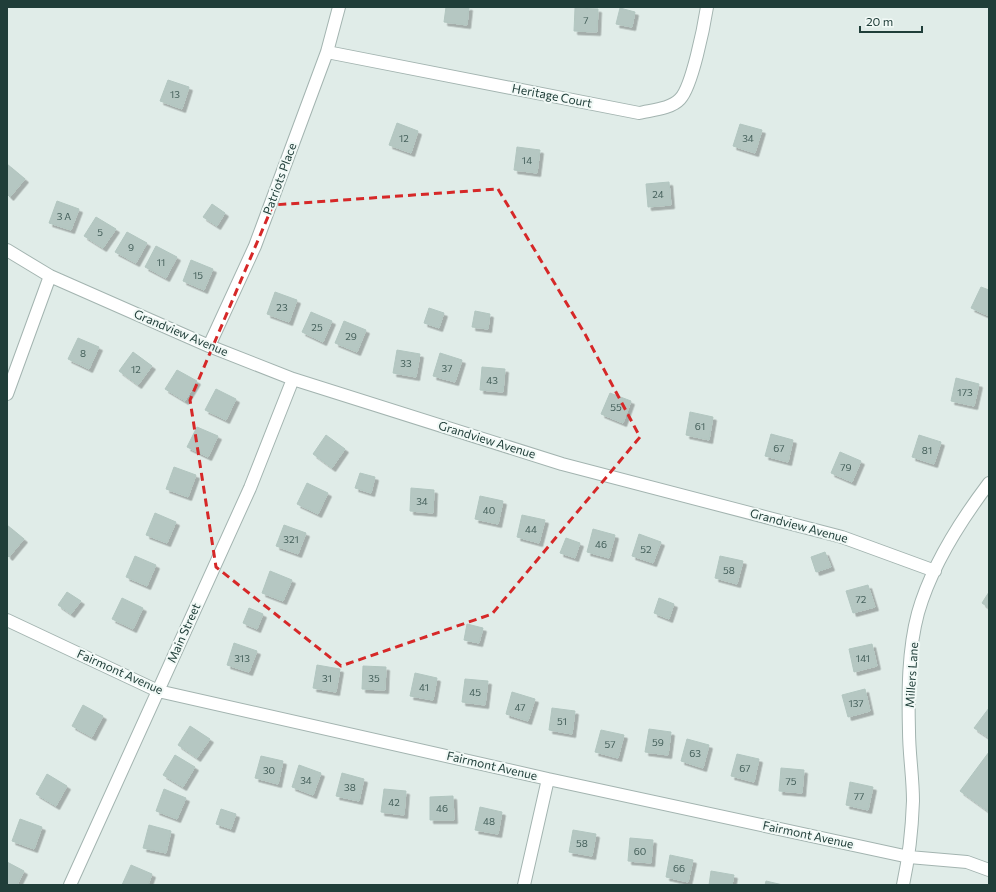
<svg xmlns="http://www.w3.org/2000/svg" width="996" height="892" viewBox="0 0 996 892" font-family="Commissioner,sans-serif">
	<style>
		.building { fill: #b5c7c2; stroke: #b2c6c0; filter: url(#shadow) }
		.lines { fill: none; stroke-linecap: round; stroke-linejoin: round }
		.street-casing { stroke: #a3b4b0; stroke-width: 14 }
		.street { stroke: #fff; stroke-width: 12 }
		.marked { fill: none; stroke: #d62828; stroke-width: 3; stroke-dasharray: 8 5; stroke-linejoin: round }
		.labels { text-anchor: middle; stroke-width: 4; stroke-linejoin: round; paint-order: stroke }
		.number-label { font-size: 10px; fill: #45605b }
		.street-label { font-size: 12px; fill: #203e39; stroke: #f1f9f6 }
	</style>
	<defs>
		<filter id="shadow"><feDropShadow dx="3.5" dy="3.5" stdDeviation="0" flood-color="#0004"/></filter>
	</defs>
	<rect width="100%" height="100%" fill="#e0ece8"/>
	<path class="building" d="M446 7H469L467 25 444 22Z
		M575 8 598 9 597 32 574 31Z
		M620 8 635 12 632 27 616 24Z
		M168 80 189 87 182 109 160 101Z
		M397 123 418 131 411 153 389 145Z
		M740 124 762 130 755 153 733 146Z
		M517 147 540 150 537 173 514 170Z
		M7 164 25 179 10 197 7 194Z
		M669 182 671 205 648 207 646 184Z
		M57 201 79 209 71 230 49 223Z
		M212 204 225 213 217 226 203 217Z
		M96 217 116 229 103 248 84 236Z
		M127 232 147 243 136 263 115 252Z
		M156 246 177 257 166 278 145 267Z
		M191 260 213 269 204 290 183 281Z
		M981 287 989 290V316L971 308Z
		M275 292 297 300 289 322 267 314Z
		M429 308 444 313 439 328 424 323Z
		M475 311 490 314 488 329 472 327Z
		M311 312 332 321 323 342 302 332Z
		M344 321 366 330 357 352 335 343Z
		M78 338 99 347 89 369 68 359Z
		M397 350 420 354 416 377 393 373Z
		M133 352 152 366 138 385 119 371Z
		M440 353 462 360 455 382 433 376Z
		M482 367 505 369 503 392 480 390Z
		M177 370 197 381 185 401 165 389Z
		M956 378 979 384 974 406 951 401Z
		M216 389 236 399 226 420 205 410Z
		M610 393 631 401 623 423 601 414Z
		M690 412 713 417 709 440 686 435Z
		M197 427 218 436 208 457 187 447Z
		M771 434 793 440 788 462 765 456Z
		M326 435 345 449 332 468 313 454Z
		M919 435 941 442 934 464 912 457Z
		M840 452 861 461 852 482 831 473Z
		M174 467 196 475 188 497 166 489Z
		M360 473 375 477 371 493 355 488Z
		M307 483 328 493 318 514 297 504Z
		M411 488 434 490 433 513 410 511Z
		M480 496 503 501 498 524 475 519Z
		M155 513 176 522 167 543 146 535Z
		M522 515 545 520 539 543 517 537Z
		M7 525 24 539 9 557 7 555Z
		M284 525 306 533 298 554 276 546Z
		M593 529 615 535 609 558 587 552Z
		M639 534 661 542 653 563 632 556Z
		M566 538 580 543 575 558 560 553Z
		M825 552 831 567 816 572 811 557Z
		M135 556 156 565 147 586 126 577Z
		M720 556 743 561 737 584 715 578Z
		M270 571 292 580 283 601 262 593Z
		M868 585 875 607 853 613 846 591Z
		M67 592 81 601 71 614 58 605Z
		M989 592V608L982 603Z
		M122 598 143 608 133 629 112 619Z
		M659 598 674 604 669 619 654 613Z
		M249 608 263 614 257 629 243 623Z
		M467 624 483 628 479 643 464 640Z
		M234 643 257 651 249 672 227 665Z
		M872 644 877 666 854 672 849 649Z
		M317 665 340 669 336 692 313 688Z
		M363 666 386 667 385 690 362 689Z
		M415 673 437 678 433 700 410 696Z
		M465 679 488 681 485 705 462 702Z
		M865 689 870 711 848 717 842 695Z
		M512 692 535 699 528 721 506 714Z
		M83 705 103 716 92 737 72 726Z
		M552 708 575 711 572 734 549 730Z
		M989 708V738L974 728Z
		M190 726 210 739 197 758 178 745Z
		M649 729 671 732 668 755 645 752Z
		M601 730 624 735 618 758 595 752Z
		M687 739 709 745 703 768 681 761Z
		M989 752V812L960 791Z
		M737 754 759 759 754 782 731 776Z
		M175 755 195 767 183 787 163 775Z
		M261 756 283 761 278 784 255 778Z
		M299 765 321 773 313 795 292 787Z
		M781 768 804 770 802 793 779 791Z
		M342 773 364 779 359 801 336 796Z
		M47 774 67 786 56 806 36 794Z
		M850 782 873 787 868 810 846 805Z
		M164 789 186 798 177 819 156 811Z
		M384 789 406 791 404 815 381 812Z
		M453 796 454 820H430V797Z
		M480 807 502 812 498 834 475 830Z
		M221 809 236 814 231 829 216 824Z
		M20 819 42 827 34 849 12 841Z
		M149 825 171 831 166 853 143 848Z
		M573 830 596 834 592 856 569 852Z
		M630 838 653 840 651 863 628 861Z
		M670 855 693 860 688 882 666 877Z
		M7 862 24 871 17 885H7Z
		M131 865 152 874 148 885H122Z
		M711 871 734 875 732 885H709Z
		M766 881 783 885H765Z"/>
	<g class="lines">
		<defs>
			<path id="street" d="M327 52 639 113C651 110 671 109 680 99 692 87 704 26 707 7
				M7 250 50 276 209 346 293 379 562 464 842 537 935 571
				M209 346 255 246 327 52 339 7
				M7 394 50 276
				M7 620 158 691 548 779 909 857 967 862 989 870
				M70 885 250 488 293 379
				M524 885 548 779
				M903 885C909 857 912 829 913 801 913 777 909 754 909 731 908 692 908 650 918 613 931 567 961 520 989 483"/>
		</defs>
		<use href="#street" class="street-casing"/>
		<use href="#street" class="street"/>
	</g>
	<path class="marked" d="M498 189 585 334 640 437 492 614 341 666 216 567 190 400 273 205Z"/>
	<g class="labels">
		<g class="number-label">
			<text x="586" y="24">7</text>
			<text x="175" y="98">13</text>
			<text x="404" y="142">12</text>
			<text x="748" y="142">34</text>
			<text x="527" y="164">14</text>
			<text x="658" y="198">24</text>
			<text x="64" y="220">3 A</text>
			<text x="100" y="236">5</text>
			<text x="131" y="251">9</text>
			<text x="161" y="266">11</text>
			<text x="198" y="279">15</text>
			<text x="282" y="311">23</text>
			<text x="317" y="331">25</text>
			<text x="351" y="340">29</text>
			<text x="83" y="357">8</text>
			<text x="406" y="367">33</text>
			<text x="447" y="372">37</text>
			<text x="136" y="373">12</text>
			<text x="492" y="384">43</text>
			<text x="965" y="396">173</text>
			<text x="616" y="411">55</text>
			<text x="700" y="430">61</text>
			<text x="779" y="452">67</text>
			<text x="927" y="454">81</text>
			<text x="846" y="471">79</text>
			<text x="422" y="505">34</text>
			<text x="489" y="514">40</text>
			<text x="531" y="533">44</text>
			<text x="291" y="543">321</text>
			<text x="601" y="548">46</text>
			<text x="646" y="553">52</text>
			<text x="729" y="574">58</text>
			<text x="861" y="603">72</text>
			<text x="242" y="662">313</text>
			<text x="863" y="662">141</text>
			<text x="327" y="682">31</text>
			<text x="374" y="682">35</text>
			<text x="424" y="691">41</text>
			<text x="475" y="696">45</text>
			<text x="856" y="707">137</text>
			<text x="520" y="711">47</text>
			<text x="562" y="725">51</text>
			<text x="658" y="746">59</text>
			<text x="610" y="748">57</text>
			<text x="695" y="757">63</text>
			<text x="745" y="772">67</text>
			<text x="269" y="774">30</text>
			<text x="306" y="784">34</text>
			<text x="791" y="785">75</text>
			<text x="350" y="791">38</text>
			<text x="859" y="800">77</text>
			<text x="394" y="806">42</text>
			<text x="442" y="812">46</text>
			<text x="489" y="825">48</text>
			<text x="582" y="847">58</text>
			<text x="640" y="855">60</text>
			<text x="679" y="872">66</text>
		</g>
		<g class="street-label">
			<text transform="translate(552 96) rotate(11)" y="4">Heritage Court</text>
			<text transform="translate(280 179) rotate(-70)" y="4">Patriots Place</text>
			<text transform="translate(181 333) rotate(23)" y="4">Grandview Avenue</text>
			<text transform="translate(487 440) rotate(17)" y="4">Grandview Avenue</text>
			<text transform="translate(799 526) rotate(15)" y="4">Grandview Avenue</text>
			<text transform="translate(184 633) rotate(-66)" y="4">Main Street</text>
			<text transform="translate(120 672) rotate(24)" y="4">Fairmont Avenue</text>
			<text transform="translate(912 675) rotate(-86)" y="4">Millers Lane</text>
			<text transform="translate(492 766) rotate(13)" y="4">Fairmont Avenue</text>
			<text transform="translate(808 835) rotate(12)" y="4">Fairmont Avenue</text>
		</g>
	</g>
	<rect width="996" height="892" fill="none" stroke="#203e39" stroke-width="16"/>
	<path d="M860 26v6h62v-6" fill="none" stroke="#203e39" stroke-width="2"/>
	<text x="866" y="26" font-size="12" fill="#203e39" stroke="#f1f9f6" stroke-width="3" paint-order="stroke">20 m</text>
</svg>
